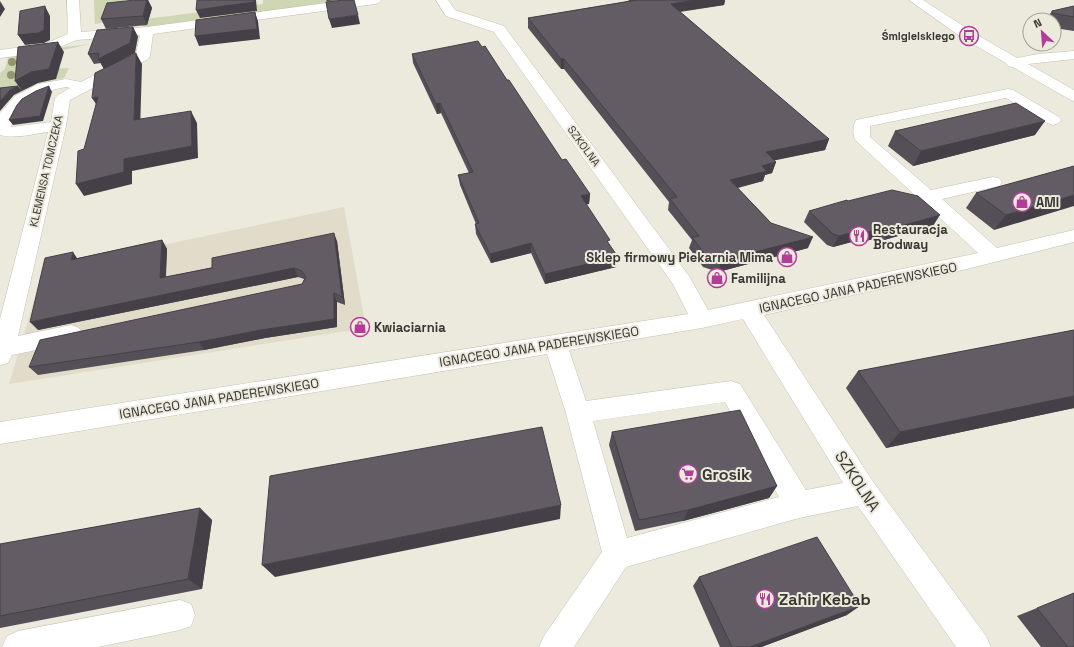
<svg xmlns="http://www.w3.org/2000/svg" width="1074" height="647" viewBox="0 0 1074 647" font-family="'Space Grotesk',sans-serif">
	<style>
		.built { fill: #e1dcc9 }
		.green { fill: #ced6b3 }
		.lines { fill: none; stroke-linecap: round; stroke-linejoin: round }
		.minor-casing { stroke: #c3c0b4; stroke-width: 1 }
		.minor { fill: #fff; fill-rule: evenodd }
		.tree { fill: #93966b }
		.wall { fill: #554f57 }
		.shaded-wall { fill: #454047 }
		.building { fill: #635c65; stroke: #454047 }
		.labels { text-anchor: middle; stroke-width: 4; stroke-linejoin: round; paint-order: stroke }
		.far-poi-label { font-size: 11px; font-weight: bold; fill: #383732; stroke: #ece9dd; text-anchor: end }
		.far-street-label { font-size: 11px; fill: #383732; stroke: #ece9dd }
		.poi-label { font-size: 13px; font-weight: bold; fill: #383732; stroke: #ece9dd; text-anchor: start }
		.street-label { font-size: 13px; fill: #383732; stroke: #ece9dd }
		.near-poi-label { font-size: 16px; font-weight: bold; fill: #383732; stroke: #ece9dd; text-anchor: start }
		.near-street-label { font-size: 16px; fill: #383732; stroke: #ece9dd }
	</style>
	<rect width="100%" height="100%" fill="#ece9dd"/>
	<path class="built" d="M344 207 366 328 9 384 43 270Z"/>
	<path class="green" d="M94 0H125L122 11 106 22 95 24Z
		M263 0H361L151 29 132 23 130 21 263 4Z
		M90 44 63 50 31 70 69 68 64 78 35 84 34 87 0 92V73L5 69 9 54Z"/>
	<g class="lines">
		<defs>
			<path id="minor" d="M67 0H79L81 32 147 27 348 0H381L379 3 375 4 153 34 150 56 148 59 70 100 66 126 18 336 71 325 79 328 82 334 79 340 71 343 12 355 8 363 0 365V319L48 132C33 134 15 139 0 135V113L15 96 38 84 66 79 81 82 136 54 140 35 77 40 47 52 0 58V50L44 44 68 34ZM66 87 70 88 58 95 55 98 51 122 11 127C19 99 40 92 66 87Z
				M436 0H448L455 10 504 26 689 276 708 310 978 253 856 141C852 136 853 125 856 120L1008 89 1013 90 1059 117 1061 120 1059 123 1053 125 1047 123 1006 98 870 126V137L931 190 993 177 999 178 1002 182 999 186 942 199 997 248 1074 230V242L943 275 764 315 874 483 986 636 991 647H956L858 506 799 518 626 567 574 647H539L544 636 602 552 566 413 547 354 0 444V422L688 314 673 284 494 32 446 16ZM743 319 843 483 806 490 740 384 731 381 586 401 569 350 702 328ZM725 402 779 497 627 538 593 421Z
				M909 0H923L974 33 1017 58 1038 54 1074 51V59L1028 64 1074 90V101L1069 99 1013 67 1008 66 1006 63 964 39Z
				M180 600 191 604 195 615 191 626 180 630 98 647H2L7 636 18 631Z"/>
		</defs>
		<use href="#minor" class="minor-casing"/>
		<use href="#minor" class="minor"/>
	</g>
	<g class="tree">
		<circle cx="12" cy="62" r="4"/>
		<circle cx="11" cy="75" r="4"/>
	</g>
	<path class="wall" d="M135 0H148L152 8 147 25 106 29 101 19Z
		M628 0H725L724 5 680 12 829 139 825 150 774 160 776 162 772 173 765 175 763 181 738 188 771 223 808 248 718 272 703 267 689 248 692 240 668 210 669 202 564 69H561L528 28V18L629 1Z
		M1074 6V31L1054 28V20H1046L1052 11Z
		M133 27 138 37 104 69 101 63 94 64 88 54Z
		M482 47 507 80 562 160 590 194 589 204H586L609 244 616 267 545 284 531 253 491 263 476 234 475 224H476L460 185 458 175 469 173 441 113 437 114 413 63 412 54Z
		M895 131 1035 135 913 166 888 146Z
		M1074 166 994 230 966 208 976 193Z
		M848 201 933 226 884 240 881 237 862 242 859 240 833 247 827 245 804 222 809 211Z
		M162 240 167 249 166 277 337 241 345 305 337 302V327L265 338 204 350 38 375 29 367 302 284 304 279 298 277 38 330 78 258Z
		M1074 330V408L886 448 846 388 858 371Z
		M612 432 777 486 769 498 683 521 635 531 609 445Z
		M200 508 212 520 202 589 0 628V544Z
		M699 577 847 615 761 647H720L693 586Z
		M1037 608 1074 647H1041L1017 616Z"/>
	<path class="shaded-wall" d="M147 0H148L152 8 147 25 143 16Z
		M254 0H256L257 11 200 18 196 10Z
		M326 0H339L327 1Z
		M695 0H725L724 5 669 13 671 4Z
		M0 1 5 9 0 17Z
		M45 6 50 16V40L44 43 25 45 18 35Z
		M255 12 258 21 260 39 199 46 195 36Z
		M358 15 360 24 332 28 329 19Z
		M133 27 138 37 135 53 104 69 98 59Z
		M58 42 64 52 56 79 38 83 22 91 15 81Z
		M136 53 142 64 140 132 134 120Z
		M561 59H564V69H561Z
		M18 86 22 91 14 95 0 111V101L10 90Z
		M49 86 52 92 43 121 13 125 9 120Z
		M98 97 100 110 92 98Z
		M440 103 441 113 437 114 436 104Z
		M191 111 197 123 198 158 132 171V184L84 196 76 184 124 159Z
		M1045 121 1035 135 913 166 921 151Z
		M829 139 825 150 762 163 766 152Z
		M776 162 772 173 765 175 763 181 727 190 730 180 762 166Z
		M590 194 589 204 580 206 581 196Z
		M1074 195V206L994 230 1006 215Z
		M940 215 933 226 884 240 890 229Z
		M887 227 881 237 862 242 868 232Z
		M865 229 859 240 833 247 839 236Z
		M334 233 337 241 345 305 342 297Z
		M813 237 808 248 718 272 721 261Z
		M162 240 167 249 165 287 160 278Z
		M531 243V253L491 263 490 254Z
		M73 252 79 261 71 260Z
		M618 257 616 267 545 284V274Z
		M294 268 298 277 38 330 30 322Z
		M334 293 337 302V327L265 338 204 350 199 342Z
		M1074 396V408L886 448 900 432Z
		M777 486 769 498 683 521 688 510Z
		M561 505 560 519 275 577 262 565Z
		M200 508 212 520 202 589 188 579Z
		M860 606 847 615 761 647H750Z"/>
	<path class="building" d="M135 0H147L143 16 101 19 107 3Z
		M197 0H254V2L196 10Z
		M344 0H354L358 15 329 19 326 2Z
		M637 0H695L671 4 829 139 766 152 776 162 762 166 767 171 730 180 771 223 813 237 721 261 706 256 692 237 699 236 670 199 677 197 564 59H561L528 18Z
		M45 6 44 30 38 33 18 35 20 11Z
		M1074 6V17L1052 13V11Z
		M255 12 257 29 195 36 196 20Z
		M133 27 130 43 98 59 99 53 88 54 97 30Z
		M478 41 482 47 485 46 507 80H509L562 160 566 159 590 194 581 196 610 240 607 241 618 257 545 274 531 243 490 254 475 224 479 223 458 175 473 172 440 103 436 104 412 54Z
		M58 42 49 69 31 72 15 81 18 47Z
		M136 53 134 120 191 111 192 146 124 159V172L76 184 78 151 84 149 98 97 92 98 95 73Z
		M18 86 10 90 0 101V88Z
		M49 86 40 116 9 120 17 105 22 99 36 91Z
		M1016 103 1045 121 921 151 895 131Z
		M1074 166V195L1006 215 976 193Z
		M892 190 918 196 940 215 890 229 887 227 868 232 865 229 839 236 833 234 809 211 847 200 848 201Z
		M334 233 342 297 334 293V319L261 330 199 342 29 367 40 340 302 284 306 277 302 271 294 268 30 322 45 258 73 252 71 260 162 240 160 278 212 268V258Z
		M1074 330V396L900 432 858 371Z
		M740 410 777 486 688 510 639 520 612 432Z
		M542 427 561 505 262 565 270 476Z
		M200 508 188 579 0 616V544Z
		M817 537 860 606 750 647H732L699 577Z
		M1074 593V647H1068L1037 608Z"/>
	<defs>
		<symbol id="bus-ring" viewBox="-11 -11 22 22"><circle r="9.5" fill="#ece9dd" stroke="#b03e99" stroke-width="1.5"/><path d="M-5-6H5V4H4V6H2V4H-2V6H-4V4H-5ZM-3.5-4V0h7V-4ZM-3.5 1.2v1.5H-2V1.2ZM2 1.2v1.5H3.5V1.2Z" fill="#b03e99"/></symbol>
		<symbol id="shop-ring" viewBox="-11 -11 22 22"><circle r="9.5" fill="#ece9dd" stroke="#b03e99" stroke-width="1.5"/><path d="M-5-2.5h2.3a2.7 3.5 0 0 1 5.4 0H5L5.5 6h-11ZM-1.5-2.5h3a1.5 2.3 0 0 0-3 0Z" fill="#b03e99"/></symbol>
		<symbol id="restaurant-ring" viewBox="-11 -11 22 22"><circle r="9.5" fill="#ece9dd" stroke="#b03e99" stroke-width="1.5"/><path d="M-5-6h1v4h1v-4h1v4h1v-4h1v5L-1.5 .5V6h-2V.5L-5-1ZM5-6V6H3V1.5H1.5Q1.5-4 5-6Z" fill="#b03e99"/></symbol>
		<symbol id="supermarket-ring" viewBox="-11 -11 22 22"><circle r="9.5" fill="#ece9dd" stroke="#b03e99" stroke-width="1.5"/><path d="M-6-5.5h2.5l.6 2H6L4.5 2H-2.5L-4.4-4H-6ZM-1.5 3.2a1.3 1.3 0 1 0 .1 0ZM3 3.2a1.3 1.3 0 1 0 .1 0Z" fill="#b03e99"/></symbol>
	</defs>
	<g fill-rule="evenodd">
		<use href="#bus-ring" x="958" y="25" width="22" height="22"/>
		<use href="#shop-ring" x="1011" y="191" width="22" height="22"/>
		<use href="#restaurant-ring" x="848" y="225" width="22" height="22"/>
		<use href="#shop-ring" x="776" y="246" width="22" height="22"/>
		<use href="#shop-ring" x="706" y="267" width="22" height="22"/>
		<use href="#shop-ring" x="349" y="316" width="22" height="22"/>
		<use href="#supermarket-ring" x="677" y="463" width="22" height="22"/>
		<use href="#restaurant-ring" x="754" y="588" width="22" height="22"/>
	</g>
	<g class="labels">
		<g class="far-poi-label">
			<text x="955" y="40">Śmigielskiego</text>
		</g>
		<g class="far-street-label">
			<text transform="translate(584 146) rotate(54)" y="4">SZKOLNA</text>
			<text transform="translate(46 171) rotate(-77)" y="4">KLEMENSA TOMCZEKA</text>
		</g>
		<g class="poi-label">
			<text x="1036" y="207">AMI</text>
			<text x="873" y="234">Restauracja<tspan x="873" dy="15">Brodway</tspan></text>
			<text x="773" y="262" text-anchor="end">Sklep firmowy Piekarnia Mima</text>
			<text x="731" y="283">Familijna</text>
			<text x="374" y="332">Kwiaciarnia</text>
		</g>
		<g class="street-label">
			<text transform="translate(858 287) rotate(-12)" y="5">IGNACEGO JANA PADEREWSKIEGO</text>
			<text transform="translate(539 346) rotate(-9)" y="5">IGNACEGO JANA PADEREWSKIEGO</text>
			<text transform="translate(219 398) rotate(-9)" y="5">IGNACEGO JANA PADEREWSKIEGO</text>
		</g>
		<g class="near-poi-label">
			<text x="702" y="480">Grosik</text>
			<text x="779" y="605">Zahir Kebab</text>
		</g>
		<g class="near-street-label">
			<text transform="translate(858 481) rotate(57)" y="6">SZKOLNA</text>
		</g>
	</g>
	<g transform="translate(1042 32) rotate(334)"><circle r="19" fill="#ece9dd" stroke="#a4a299"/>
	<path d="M0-3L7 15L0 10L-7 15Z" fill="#b03e99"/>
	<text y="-6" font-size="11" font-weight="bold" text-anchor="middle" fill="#383732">N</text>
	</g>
</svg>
